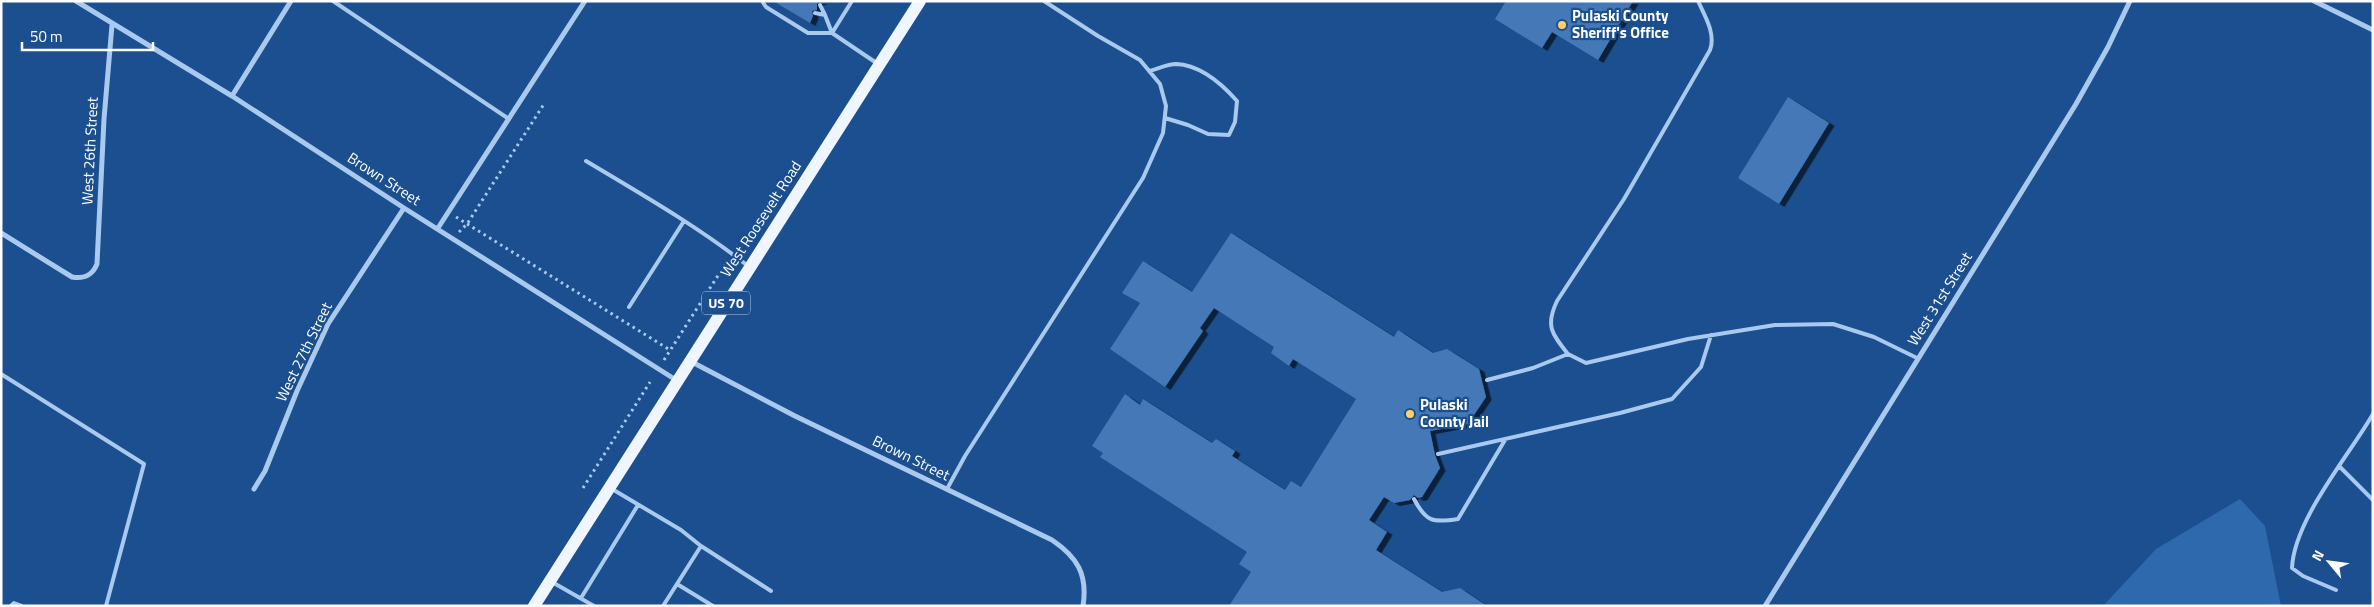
<svg xmlns="http://www.w3.org/2000/svg" width="2374" height="607" viewBox="0 0 2374 607" font-family="'Titillium Web',sans-serif">
	<style>
		.green { fill: #2e69ad }
		.building { fill: #4478b7; filter: url(#shadow) }
		.lines { fill: none; stroke-linecap: round; stroke-linejoin: round }
		.path { stroke: #a9c9ee; stroke-width: 3; stroke-dasharray: 2.5 4; stroke-linecap: butt }
		.lane { stroke: #a9c9ee; stroke-width: 4 }
		.street { stroke: #a9c9ee; stroke-width: 5 }
		.primary { stroke: #f0f6ff; stroke-width: 12 }
		.poi-dot { fill: #ffd166; stroke: #1b4f8f; stroke-width: 2 }
		.labels { text-anchor: middle; stroke-width: 4.5; stroke-linejoin: round; paint-order: stroke }
		.shield { fill: #1b4f8f; stroke: #bbcadd; stroke-width: 1 }
		.shield-label { font-size: 14px; font-weight: bold; fill: #fff }
		.poi-label { font-size: 15px; font-weight: bold; fill: #fff; stroke: #1b4f8f; text-anchor: start }
		.street-label { font-size: 15px; fill: #fff; stroke: #1b4f8f }
	</style>
	<defs>
		<filter id="shadow"><feDropShadow dx="5.5" dy="3" stdDeviation="0" flood-color="#0009"/></filter>
	</defs>
	<rect width="100%" height="100%" fill="#1b4f8f"/>
	<path class="green" d="M2240 499 2265 526 2281 606H2103L2156 549Z"/>
	<path class="building" d="M773 1H822L817 3V10L812 11 813 16 810 23Z
		M1506 1H1633L1598 60 1552 32 1542 48 1495 19Z
		M1788 97 1829 123 1779 204 1738 178Z
		M1231 233 1394 337 1398 330 1433 353 1447 349 1479 369 1486 397 1468 424 1430 431 1435 455 1440 468 1422 497 1418 498 1414 495 1410 500 1394 503 1384 497 1369 520 1387 532 1376 550 1442 592 1460 588 1487 606H1229L1251 572 1239 564 1247 552 1100 457 1103 453 1092 446 1125 394 1140 405 1143 399 1212 443 1216 439 1235 451 1232 456 1285 490 1291 481 1301 487 1356 399 1293 359 1289 366 1271 353 1274 347 1214 308 1200 328 1203 331 1165 387 1110 349 1140 303 1122 293 1143 261 1192 292Z"/>
	<g class="lines">
		<path class="path" d="M456 217 670 350
			M459 232 467 224 544 104
			M664 360 726 263
			M583 488 650 382"/>
		<path class="lane" d="M333 1 509 119
			M762 1 766 7 808 33H832L852 1
			M820 5 825 15
			M815 13 825 15 832 33 878 64
			M1149 71C1157 69 1168 64 1176 64 1200 65 1222 84 1237 101L1235 122 1229 135 1208 134 1188 125 1165 118
			M586 161C641 194 697 226 748 266
			M629 307 684 221
			M1568 354 1586 363 1688 339 1775 325 1833 324 1874 337 1917 358
			M1 374 144 464 106 606
			M1487 380 1533 368 1568 354C1552 334 1545 326 1557 301L1624 199 1710 50C1716 34 1705 16 1698 1
			M1438 454 1620 413 1672 399 1701 367 1711 335
			M2340 467 2373 500
			M612 489 681 530 701 546
			M947 489 965 456 1143 178 1163 133 1166 106 1160 84 1140 60 1098 36 1044 1
			M1414 499C1426 522 1433 523 1458 519L1505 440
			M552 582 594 606
			M677 584 713 606
			M2336 590 2303 576 2292 568C2294 520 2348 457 2373 414
			M581 598 638 505
			M11 606 14 603 22 606
			M663 606 701 546 771 591"/>
		<path class="street" d="M76 1 232 96 404 208 676 380
			M2314 1 2373 30
			M232 96 291 1
			M438 228 585 1
			M1 233 72 277C84 279 92 276 97 264L104 119 112 25
			M690 361 795 416 1052 540C1077 557 1088 574 1083 606
			M254 489 265 471 297 391 328 324 404 208
			M1765 606 2076 104 2108 47 2130 1"/>
		<path class="primary" d="M534 606 920 1"/>
	</g>
	<g class="poi-dot">
		<circle cx="1562" cy="25" r="5"/>
		<circle cx="1410" cy="414" r="5"/>
	</g>
	<g class="labels">
		<rect class="shield" x="702" y="291.5" width="48" height="23" rx="4"/>
		<g class="shield-label">
			<text x="726" y="308">US 70</text>
		</g>
		<g class="poi-label">
			<text x="1572" y="21">Pulaski County<tspan x="1572" dy="17">Sheriff's Office</tspan></text>
			<text x="1420" y="410">Pulaski<tspan x="1420" dy="17">County Jail</tspan></text>
		</g>
		<g class="street-label">
			<text transform="translate(90 151) rotate(-87)" y="5">West 26th Street</text>
			<text transform="translate(384 179) rotate(33)" y="5">Brown Street</text>
			<text transform="translate(761 219) rotate(-57)" y="5">West Roosevelt Road</text>
			<text transform="translate(1940 299) rotate(-58)" y="5">West 31st Street</text>
			<text transform="translate(304 352) rotate(-64)" y="5">West 27th Street</text>
			<text transform="translate(911 458) rotate(26)" y="5">Brown Street</text>
		</g>
	</g>
	<rect width="2374" height="607" fill="none" stroke="#ffffff" stroke-width="5"/>
	<g transform="translate(2329 562) rotate(299)" stroke="#1b4f8f" stroke-width="4" paint-order="stroke">
	<path d="M0-4L9 19L0 12L-9 19Z" fill="#ffffff"/>
	<text y="-8" font-size="14" font-weight="bold" text-anchor="middle" fill="#ffffff">N</text>
	</g>
	<path d="M22 42v8h131v-8" fill="none" stroke="#ffffff" stroke-width="2.5"/>
	<text x="30" y="42" font-size="15" fill="#ffffff" stroke="#1b4f8f" stroke-width="4" paint-order="stroke">50 m</text>
</svg>
